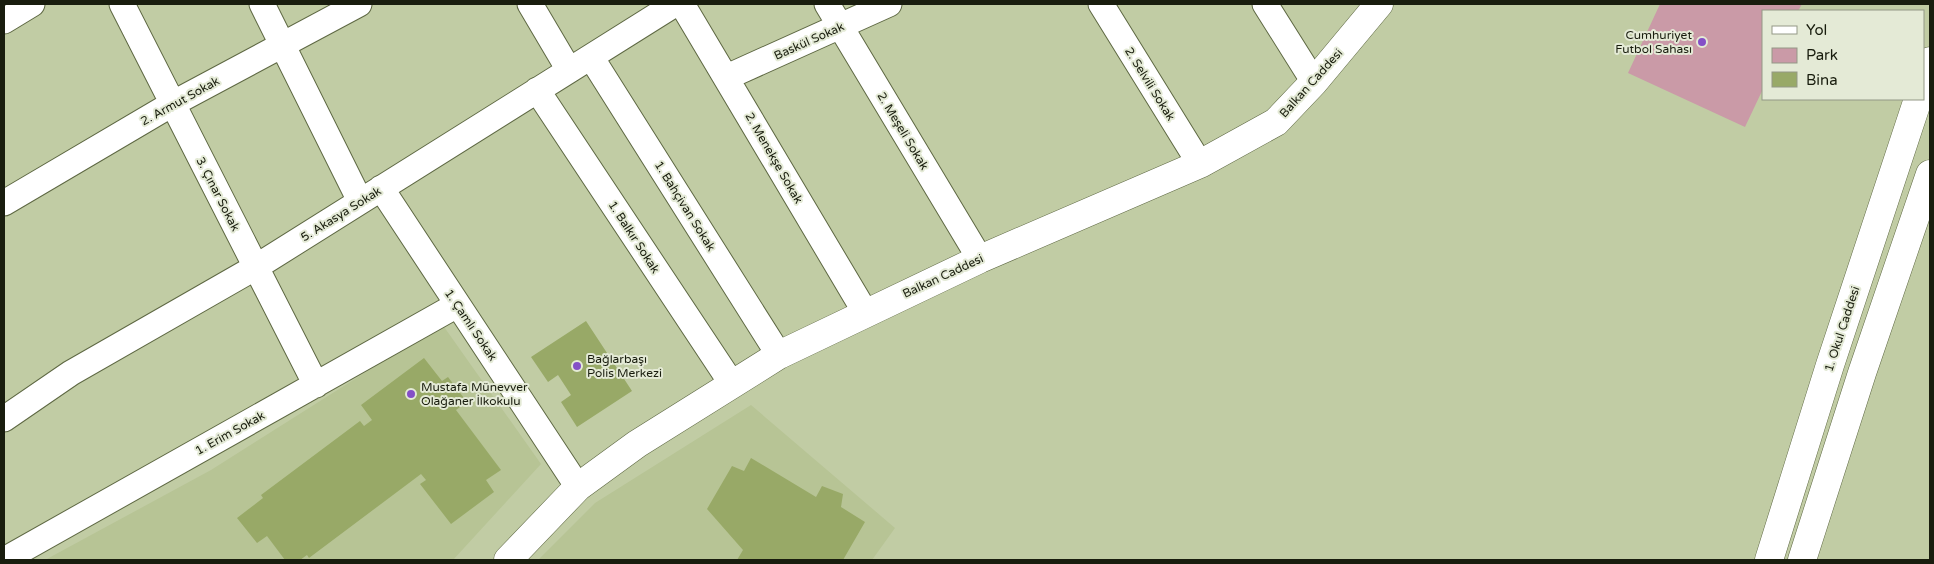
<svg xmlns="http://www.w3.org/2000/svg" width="1934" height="564" viewBox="0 0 1934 564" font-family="'Varela Round',sans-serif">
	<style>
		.built { fill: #b7c495 }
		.green { fill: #ca9aa7 }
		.building { fill: #98a967 }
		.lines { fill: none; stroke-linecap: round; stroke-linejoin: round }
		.street-casing { stroke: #5e6843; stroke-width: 27 }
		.secondary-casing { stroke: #5e6843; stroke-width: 29 }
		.street { stroke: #fff; stroke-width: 25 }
		.secondary { stroke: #fff; stroke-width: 28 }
		.poi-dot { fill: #844fc7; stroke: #e4ead6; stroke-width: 2 }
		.labels { text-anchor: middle; stroke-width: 4; stroke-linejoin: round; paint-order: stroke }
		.poi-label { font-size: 12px; fill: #191d0e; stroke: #e4ead6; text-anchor: start }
		.street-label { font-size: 12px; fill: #191d0e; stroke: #e4ead6 }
	</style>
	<rect width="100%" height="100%" fill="#c1cca4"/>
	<path class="built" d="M442 324 541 464 453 560H45L211 470Z
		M751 405 895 528 872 560H538L595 503Z"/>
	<path class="green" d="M1660 4H1802L1798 11H1763V89L1745 127 1628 73Z"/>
	<path class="building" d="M586 321 632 391 577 427 561 402 571 395 558 375 548 382 531 357Z
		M424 358 442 381 448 377 467 402 456 410 501 470 486 480 494 492 451 524 420 484 426 480 421 474 309 558 307 555 300 560H285L267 536 257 543 237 518 263 498 261 495 360 421 364 426 372 420 361 405Z
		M751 458 816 497 822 486 843 494 841 507 865 522 843 560H737L743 550 707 509 732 466 744 471Z"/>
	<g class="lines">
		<defs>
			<path id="street" d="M122 4 316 385
				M262 4 360 201
				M530 4 569 70
				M682 4 865 312
				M827 4 980 259
				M1101 4 1200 164
				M1265 4 1314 82
				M4 21 32 4
				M591 57 779 355
				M727 77 889 4
				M537 90 732 384
				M381 188 578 487
				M4 203 172 104 359 4
				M4 419 71 373 256 267 675 4
				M4 560 457 305"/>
			<path id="secondary" d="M1923 83 1930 61
				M508 560 578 487 637 444 779 355 980 259 1200 164 1276 122 1314 82 1379 4
				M1769 560 1830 365 1918 99
				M1802 560 1862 373 1930 174"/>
		</defs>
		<use href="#street" class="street-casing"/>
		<use href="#secondary" class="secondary-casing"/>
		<use href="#street" class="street"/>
		<use href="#secondary" class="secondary"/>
	</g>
	<g class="poi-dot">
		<circle cx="1702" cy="42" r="5"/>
		<circle cx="577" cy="366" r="5"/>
		<circle cx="411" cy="394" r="5"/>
	</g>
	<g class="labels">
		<g class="poi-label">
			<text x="1692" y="39" text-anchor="end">Cumhuriyet<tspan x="1692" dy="14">Futbol Sahası</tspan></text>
			<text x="587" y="363">Bağlarbaşı<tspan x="587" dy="14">Polis Merkezi</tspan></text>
			<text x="421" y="391">Mustafa Münevver<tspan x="421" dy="14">Olağaner İlkokulu</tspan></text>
		</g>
		<g class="street-label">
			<text transform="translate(809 41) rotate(-24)" y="4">Baskül Sokak</text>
			<text transform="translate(1311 83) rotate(-48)" y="4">Balkan Caddesi</text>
			<text transform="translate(1150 84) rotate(58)" y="4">2. Selvili Sokak</text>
			<text transform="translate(180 101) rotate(-29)" y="4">2. Armut Sokak</text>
			<text transform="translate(903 131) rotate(59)" y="4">2. Meşeli Sokak</text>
			<text transform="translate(774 158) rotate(60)" y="4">2. Menekşe Sokak</text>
			<text transform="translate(218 194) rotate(63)" y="4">3. Çınar Sokak</text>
			<text transform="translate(685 206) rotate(58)" y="4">1. Bahçivan Sokak</text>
			<text transform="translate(341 214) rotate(-32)" y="4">5. Akasya Sokak</text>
			<text transform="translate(634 237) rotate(57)" y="4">1. Balkır Sokak</text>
			<text transform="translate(943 276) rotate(-25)" y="4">Balkan Caddesi</text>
			<text transform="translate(471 325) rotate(56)" y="4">1. Çamlı Sokak</text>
			<text transform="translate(1842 329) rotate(-72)" y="4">1. Okul Caddesi</text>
			<text transform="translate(230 433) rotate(-29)" y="4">1. Erim Sokak</text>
		</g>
	</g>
	<rect width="1934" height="564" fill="none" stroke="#191d0e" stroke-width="10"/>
	<rect x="1762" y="10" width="162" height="90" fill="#e4ead6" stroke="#939886"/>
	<rect x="1772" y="26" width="25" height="8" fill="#ffffff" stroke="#939886"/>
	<text x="1806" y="35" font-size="15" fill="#191d0e">Yol</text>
	<rect x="1772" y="48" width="25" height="15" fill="#ca9aa7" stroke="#939886"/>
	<text x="1806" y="60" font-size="15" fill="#191d0e">Park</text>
	<rect x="1772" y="72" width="25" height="15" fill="#98a967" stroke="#939886"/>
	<text x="1806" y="85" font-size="15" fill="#191d0e">Bina</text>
</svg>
